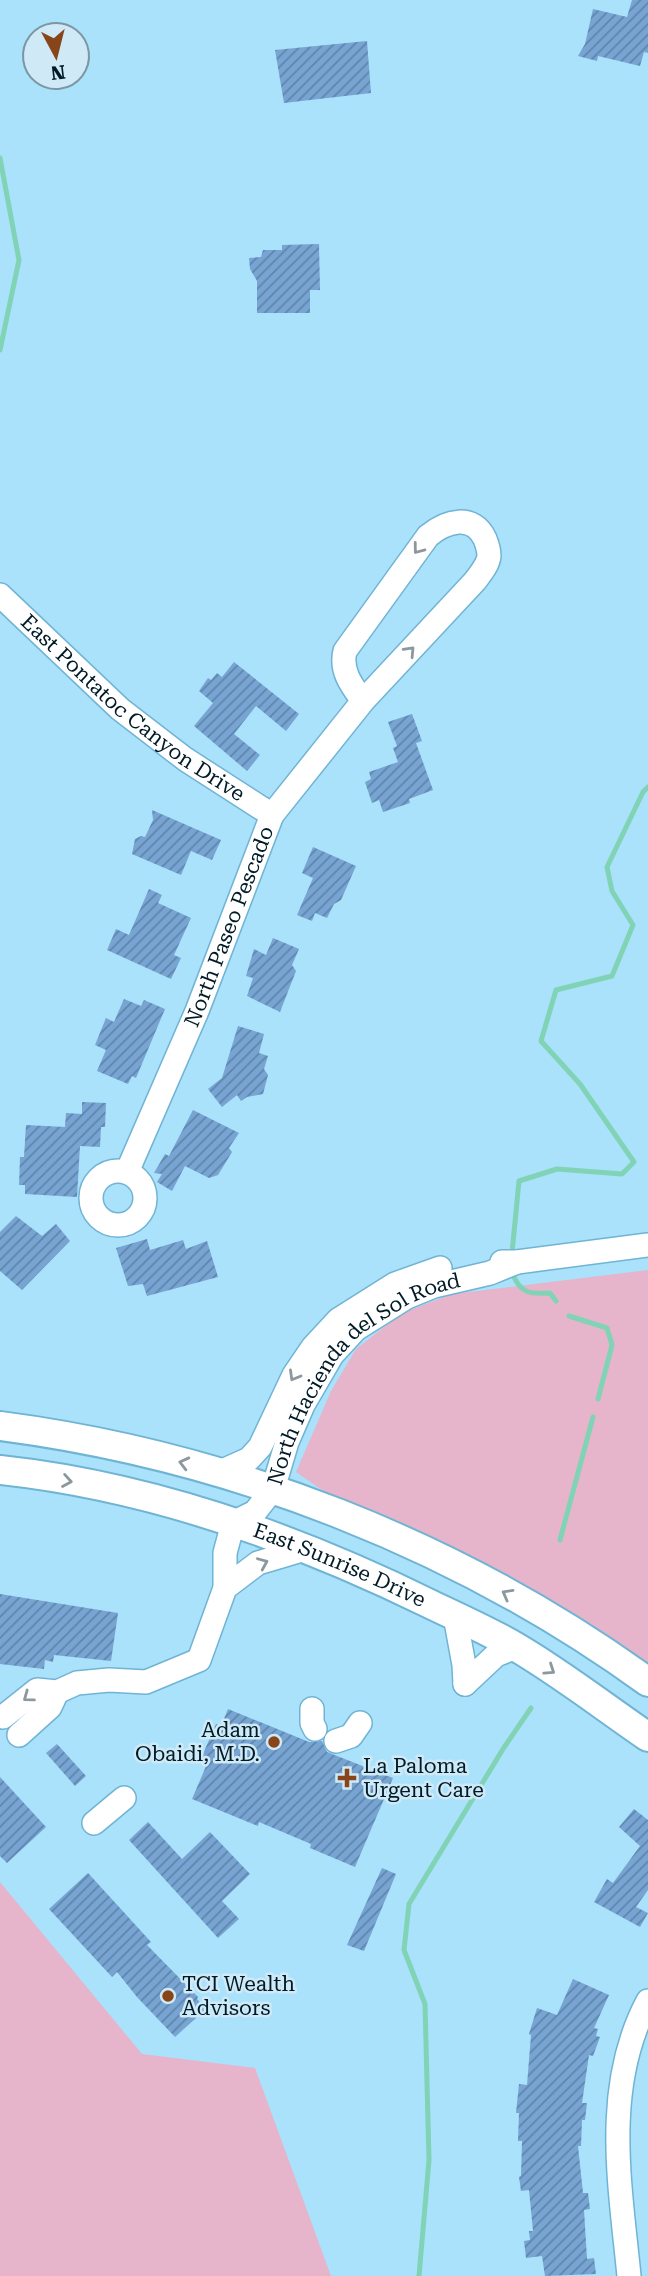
<svg xmlns="http://www.w3.org/2000/svg" width="648" height="2276" viewBox="0 0 648 2276" font-family="'Roboto Serif',serif">
	<style>
		.grass { fill: #e6b5cb }
		.lines { fill: none; stroke-linecap: round; stroke-linejoin: round }
		.stream { stroke: #81d3b6; stroke-width: 5 }
		.building { fill: url(#building-hatch) }
		.minor-casing { stroke: #70b4d4; stroke-width: 26 }
		.major-casing { stroke: #70b4d4; stroke-width: 32 }
		.minor { stroke: #fff; stroke-width: 23 }
		.major { stroke: #fff; stroke-width: 28 }
		.oneway { stroke: #8c989d }
		.poi-dot { fill: #89451a; stroke: #cfe9f7; stroke-width: 2.5 }
		.labels { text-anchor: middle; stroke-width: 5; stroke-linejoin: round; paint-order: stroke }
		.street-label { font-size: 21px; fill: #001a26; stroke: #cfe9f7 }
		.poi-label { font-size: 21px; fill: #001a26; stroke: #cfe9f7; text-anchor: start }
	</style>
	<defs>
		<pattern id="building-hatch" width="6" height="6" patternUnits="userSpaceOnUse" patternTransform="scale(1.75)"><rect width="6" height="6" fill="#77a4d2"/><path d="M-1 1l2-2M0 6l6-6M5 7l2-2" fill="none" stroke="#5f85aa"/></pattern>
	</defs>
	<rect width="100%" height="100%" fill="#aae1fb"/>
	<path class="grass" d="M648 1270V1682L381 1531 296 1472 331 1391 356 1349 402 1313 452 1294Z
		M0 1882 142 2054 255 2068 331 2276H0Z"/>
	<g class="lines">
		<path class="stream" d="M0 158 19 260 0 350
			M512 1253 519 1181 557 1169 622 1174 634 1162 580 1084 541 1041 556 990 612 976 633 925 612 891 607 867 643 792 648 787
			M513 1275C521 1294 531 1294 550 1293L556 1301
			M569 1316 607 1328 612 1345 598 1399
			M560 1540 593 1417
			M419 2276 429 2160 425 2004 404 1950 409 1904 503 1749 531 1708"/>
	</g>
	<path class="building" d="M632 0H648V53L644 52 640 66 598 56 597 61 578 56 585 44 593 9 627 17Z
		M367 41 371 93 284 103 275 50Z
		M319 244 320 290H310V313H257V281L250 269 249 258 261 257 263 250H282V245Z
		M234 662 299 714 286 731 256 706 234 734 260 755 247 771 194 726 213 703 199 691 208 678 211 680 217 673 222 677Z
		M412 714 422 741 416 743 433 790 409 799 410 803 383 812 379 800 372 803 365 782 371 779 369 772 398 762 393 748 397 746 388 722Z
		M152 810 221 840 212 860 191 851 181 875 132 854 135 839 141 836 145 837 153 820Z
		M313 847 356 866 341 900 334 904 327 918 315 913 312 921 297 915 313 878 302 873Z
		M149 889 162 895 158 903 191 918 174 955 181 958 171 979 107 950 116 929 129 935Z
		M273 938 299 949 292 965 296 971 280 1012 247 996 253 978 246 976 254 949 266 955Z
		M124 999 141 1006 144 1000 165 1009 136 1078 132 1076 128 1084 97 1071 106 1050 95 1045 106 1018 114 1022Z
		M238 1026 264 1034 259 1053 268 1056 264 1069 268 1075 263 1094 247 1097 241 1101 237 1095 222 1107 208 1089 222 1078Z
		M82 1102 106 1103 105 1127H101L100 1147 80 1146 77 1197 25 1194V1185H19L20 1157H24L26 1125 65 1127 66 1113 82 1114Z
		M193 1110 239 1133 229 1148 232 1152 218 1175 209 1178 185 1166 172 1191 157 1182 162 1174 154 1173 165 1154 169 1156Z
		M16 1216 42 1236 56 1224 70 1241 22 1290 0 1271V1232Z
		M147 1239 150 1250 183 1240 186 1249 207 1241 218 1277 147 1296 143 1284 128 1286 116 1248Z
		M0 1594 118 1613 111 1661 54 1655 53 1662 45 1660 44 1669 0 1664Z
		M228 1709 309 1742 322 1741 327 1752 393 1778 355 1867 310 1848 311 1844 259 1822 258 1826 192 1799 207 1764 200 1761 216 1724 221 1726Z
		M57 1744 86 1776 75 1786 46 1753Z
		M0 1777 46 1827 7 1863 0 1856Z
		M634 1809 648 1820V1890L636 1907 648 1913 640 1927 594 1902 607 1879 613 1883 640 1846 619 1827Z
		M148 1822 182 1859 210 1832 250 1874 222 1901 239 1919 218 1938 129 1840Z
		M382 1868 396 1874 364 1951 347 1945Z
		M88 1873 151 1942 147 1945 198 1997 197 1999 206 2009 175 2037 137 1997 117 1972 112 1977 49 1909Z
		M573 1979 609 1995 594 2028 598 2029 596 2036 600 2037 593 2056 589 2055 582 2103H587L585 2120H582L581 2146H578L583 2193H588L590 2209 584 2210 587 2259 594 2258 596 2274 545 2276 542 2256 526 2258 524 2241 530 2240 529 2231H533L529 2190 521 2191 519 2177 521 2176 522 2141H518L519 2113H516L519 2084 527 2085 531 2035 529 2034 537 2008 557 2015Z"/>
	<g class="lines">
		<defs>
			<g id="minor">
				<path id="s1" d="M0 595 120 709 185 759 272 815"/>
				<circle cx="118" cy="1198" r="27"/>
				<path id="s2" d="M127 1172 197 1011 272 815 363 701 475 581C481 573 488 565 489 556 489 550 487 544 485 539 473 513 446 521 428 536L345 651C340 671 352 686 363 701"/>
				<path d="M502 1262H517L648 1245"/>
				<path d="M220 1472 249 1459 260 1447 294 1375 313 1347 338 1320 395 1284 440 1268"/>
				<path d="M225 1588 258 1563 305 1549"/>
				<path d="M455 1616 464 1665 465 1684"/>
				<path d="M465 1684 496 1655 516 1647"/>
				<path d="M312 1709V1723L315 1729"/>
				<path id="s3" d="M3 1717 37 1690 57 1692 77 1683 109 1680 146 1682 199 1660 225 1588V1553L233 1523 255 1512 273 1489 287 1442 303 1405 332 1355 356 1329 407 1297 434 1286 490 1273 517 1262"/>
				<path d="M19 1735 50 1707 57 1692"/>
				<path d="M336 1741 351 1736 360 1723"/>
				<path d="M94 1823 124 1798"/>
				<path d="M629 2276C620 2184 602 2087 648 2001"/>
			</g>
			<g id="major">
				<path d="M0 1426C231 1456 459 1545 648 1682"/>
				<path id="s4" d="M0 1470C149 1486 296 1538 430 1604 459 1618 489 1631 516 1647 562 1674 604 1707 648 1737"/>
			</g>
		</defs>
		<use href="#minor" class="minor-casing"/>
		<use href="#major" class="major-casing"/>
		<use href="#minor" class="minor"/>
		<use href="#major" class="major"/>
	</g>
	<defs><path id="oneway-chevron" d="M-2-3.5L2.5 0L-2 3.5" fill="none" stroke-width="1.6" stroke-linecap="round" stroke-linejoin="round" transform="scale(1.75)"/></defs>
	<g class="oneway">
		<use href="#oneway-chevron" transform="translate(418 549) rotate(127)"/>
		<use href="#oneway-chevron" transform="translate(410 651) rotate(-47)"/>
		<use href="#oneway-chevron" transform="translate(294 1376) rotate(120)"/>
		<use href="#oneway-chevron" transform="translate(184 1463) rotate(-166)"/>
		<use href="#oneway-chevron" transform="translate(67 1481) rotate(10)"/>
		<use href="#oneway-chevron" transform="translate(263 1563) rotate(-23)"/>
		<use href="#oneway-chevron" transform="translate(507 1594) rotate(-151)"/>
		<use href="#oneway-chevron" transform="translate(550 1670) rotate(34)"/>
		<use href="#oneway-chevron" transform="translate(28 1697) rotate(144)"/>
	</g>
	<g class="poi-dot">
		<circle cx="274" cy="1742" r="7"/>
		<path d="M343.5 1767.5h7v7h7v7h-7v7h-7v-7h-7v-7h7z"/>
		<circle cx="168" cy="1996" r="7"/>
	</g>
	<g class="labels">
		<g class="street-label">
			<text dy="7" stroke="none"><textPath href="#s1" startOffset="175">East Pontatoc Canyon Drive</textPath></text>
			<text dy="7" stroke="none"><textPath href="#s2" startOffset="266">North Paseo Pescado</textPath></text>
			<text dy="7" stroke="none"><textPath href="#s3" startOffset="560">North Hacienda del Sol Road</textPath></text>
			<text dy="7" stroke="none"><textPath href="#s4" startOffset="354">East Sunrise Drive</textPath></text>
		</g>
		<g class="poi-label">
			<text x="260" y="1737" text-anchor="end">Adam<tspan x="260" dy="24">Obaidi, M.D.</tspan></text>
			<text x="363" y="1773">La Paloma<tspan x="363" dy="24">Urgent Care</tspan></text>
			<text x="182" y="1991">TCI Wealth<tspan x="182" dy="24">Advisors</tspan></text>
		</g>
	</g>
	<g transform="translate(56 56) rotate(173)"><circle r="33" fill="#cfe9f7" stroke="#7c96a3" stroke-width="2"/>
	<path d="M0-5L12 26L0 18L-12 26Z" fill="#89451a"/>
	<text y="-10" font-size="19" font-weight="bold" text-anchor="middle" fill="#001a26">N</text>
	</g>
</svg>
